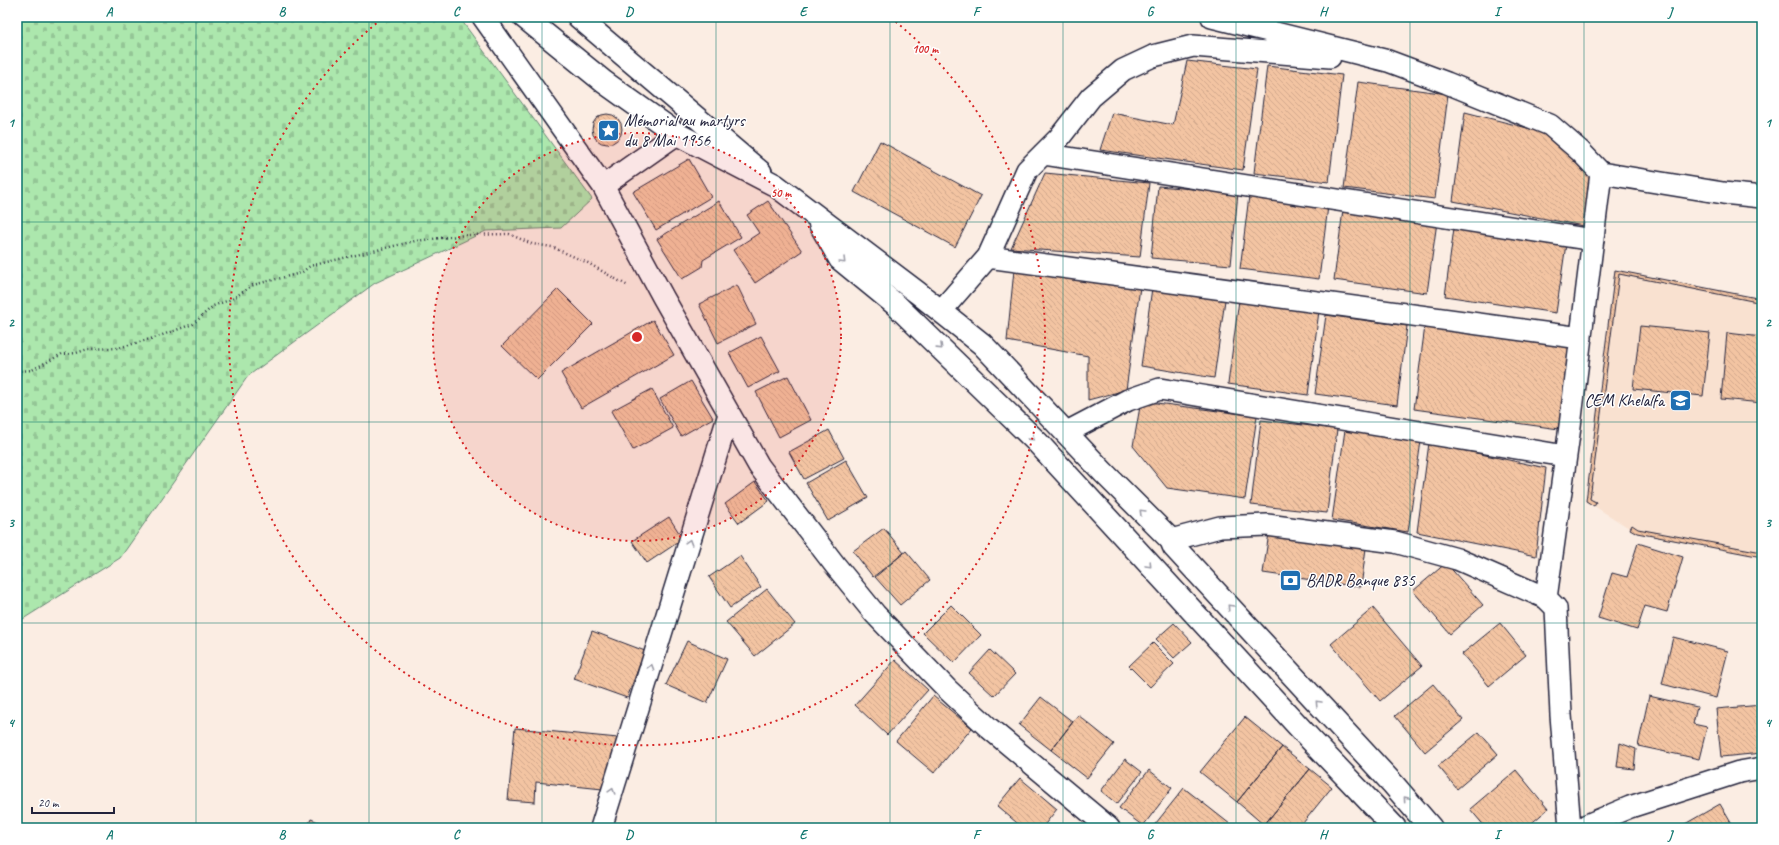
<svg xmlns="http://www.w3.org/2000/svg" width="1779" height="845" viewBox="0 0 1779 845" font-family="Caveat,sans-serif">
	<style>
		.built { fill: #f9e1d0 }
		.cemetery { fill: url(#cemetery-stones); stroke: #678474 }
		.building { fill: url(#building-back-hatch); stroke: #22223b }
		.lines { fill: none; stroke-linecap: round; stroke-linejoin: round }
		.street-casing { stroke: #22223b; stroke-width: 24 }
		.secondary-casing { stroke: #22223b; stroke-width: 25 }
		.path { stroke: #22223b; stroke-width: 2.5; stroke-dasharray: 1 3; stroke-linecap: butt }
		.street { stroke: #fff; stroke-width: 21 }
		.secondary { stroke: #fff; stroke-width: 22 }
		.oneway { stroke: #9c9ca7 }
		.grid { fill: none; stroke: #0f766e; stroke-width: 1; stroke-opacity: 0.55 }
		.ring { fill: none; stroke: #d62828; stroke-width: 2; stroke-dasharray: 2 4 }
		.labels { text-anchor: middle; stroke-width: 3; stroke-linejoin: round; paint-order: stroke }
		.poi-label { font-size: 17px; fill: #22223b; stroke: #fff; text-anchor: start }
		.centre { fill: #d62828; stroke: #fff; stroke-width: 2 }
		.ring-label { font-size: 12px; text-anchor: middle; font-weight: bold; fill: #d62828; stroke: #fff; stroke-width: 3; stroke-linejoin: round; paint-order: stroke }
		.neatline { fill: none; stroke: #0f766e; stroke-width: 1.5 }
		.grid-label { font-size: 13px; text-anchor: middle; font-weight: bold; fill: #0f766e }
	</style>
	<defs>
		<pattern id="cemetery-stones" width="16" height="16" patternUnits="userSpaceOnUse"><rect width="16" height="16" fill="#ace7ad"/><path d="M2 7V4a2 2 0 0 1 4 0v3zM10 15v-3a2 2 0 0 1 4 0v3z" fill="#94c696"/></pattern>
		<pattern id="building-back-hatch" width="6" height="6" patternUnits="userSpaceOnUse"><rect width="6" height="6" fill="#f3c4a2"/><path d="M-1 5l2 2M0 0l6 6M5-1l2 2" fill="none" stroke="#d0a88c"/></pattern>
	</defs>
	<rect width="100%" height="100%" fill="#fbede3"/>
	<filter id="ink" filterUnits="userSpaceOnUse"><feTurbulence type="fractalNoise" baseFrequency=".025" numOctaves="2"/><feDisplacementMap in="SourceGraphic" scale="8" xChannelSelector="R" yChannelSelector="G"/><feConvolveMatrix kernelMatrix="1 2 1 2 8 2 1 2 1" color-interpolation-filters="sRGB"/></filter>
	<g filter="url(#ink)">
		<path class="built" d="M1615 270 1762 299V557L1637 533 1586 501Z"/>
		<path class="cemetery" d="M17 17H459L592 199 561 228 486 231 375 283 248 376 120 558 23 619 17 618Z"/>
		<path class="building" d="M1187 61 1257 69 1243 170 1100 150 1112 113 1173 125Z
			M1267 66 1342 75 1329 182 1254 173Z
			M1358 82 1448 94 1435 199 1344 188Z
			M1465 112 1547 133 1593 174 1583 226 1453 201Z
			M592 129a15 15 0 1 1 30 0a15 15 0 1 1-30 0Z
			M606 123 614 127 609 136 601 132Z
			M880 141 981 196 955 247 854 192Z
			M689 159 711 197 656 230 633 192Z
			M1045 173 1149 183 1140 257 1011 248Z
			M1158 186 1238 193 1231 265 1151 258Z
			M1249 196 1328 206 1319 279 1240 269Z
			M719 201 741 237 703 260 702 267 682 279 657 239Z
			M768 201 802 251 755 283 733 250 759 233 747 215Z
			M1343 210 1437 222 1427 293 1334 280Z
			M1454 228 1566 244 1556 313 1445 296Z
			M1014 270 1140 287 1126 390 1088 400V356L1007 341Z
			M1615 270 1762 299V303L1619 274 1590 499 1596 502 1594 506 1586 501Z
			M737 285 756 324 718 343 699 304Z
			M1152 288 1225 300 1214 378 1141 366Z
			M558 289 593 324 537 380 502 346Z
			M1239 300 1319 311 1308 395 1228 384Z
			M1326 315 1407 326 1397 405 1315 394Z
			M653 320 674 355 581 408 561 373Z
			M1425 326 1570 345 1559 429 1414 409Z
			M1640 326 1710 333 1703 396 1633 389Z
			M1727 333 1762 337V403L1721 399Z
			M761 336 780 371 748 388 729 353Z
			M788 376 811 420 779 437 756 392Z
			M691 381 713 418 681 436 660 399Z
			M652 389 673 428 633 450 611 411Z
			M1141 401 1257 416 1245 499 1167 488 1133 446Z
			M1261 420 1337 429 1327 513 1251 505Z
			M829 430 844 458 804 479 789 452Z
			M1345 430 1421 441 1408 532 1332 520Z
			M1429 443 1546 468 1536 556 1417 532Z
			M846 460 868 498 828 521 806 483Z
			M755 482 769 501 739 523 725 504Z
			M669 517 683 539 647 563 632 541Z
			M1632 525 1638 529 1762 552V557L1637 533 1630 529Z
			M884 528 904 553 873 577 853 551Z
			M1269 533 1366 548 1361 587 1263 573Z
			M1638 543 1683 557 1667 612 1645 606 1637 630 1598 618 1612 573 1627 577Z
			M906 551 930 580 900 605 875 577Z
			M740 556 761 587 730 608 709 577Z
			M1446 563 1483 605 1450 634 1413 591Z
			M767 589 795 624 755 656 726 622Z
			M951 605 981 635 954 663 923 633Z
			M1373 608 1422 666 1380 701 1331 644Z
			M1174 623 1192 642 1174 658 1156 639Z
			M1500 623 1526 655 1489 686 1462 654Z
			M592 631 645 651 627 698 574 679Z
			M1673 637 1728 651 1716 698 1662 684Z
			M687 641 727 659 707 703 666 685Z
			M1153 643 1174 664 1150 687 1129 666Z
			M990 650 1015 674 994 696 969 673Z
			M895 660 928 690 887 735 855 705Z
			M1433 684 1463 720 1425 752 1395 716Z
			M933 696 972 728 934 773 896 741Z
			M1649 696 1697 707 1693 724 1707 727 1699 759 1638 746Z
			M1041 697 1073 722 1051 750 1019 725Z
			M1762 705V753L1721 757 1716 709Z
			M1078 715 1114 744 1087 778 1051 750Z
			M1245 717 1282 747 1237 802 1200 772Z
			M515 728 618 738 612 790 536 782 535 802 508 800Z
			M1479 732 1498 754 1457 789 1438 766Z
			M1620 743 1636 749 1634 769 1617 767Z
			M1282 747 1310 769 1264 825 1237 802Z
			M1125 759 1142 772 1117 804 1101 791Z
			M1310 769 1332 787 1299 828H1269L1264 825Z
			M1149 770 1172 788 1143 826 1119 808Z
			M1516 770 1548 809 1526 828H1486L1470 809Z
			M1020 778 1057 809 1042 828H1023L997 806Z
			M1184 788 1235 828H1152Z
			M1720 804 1734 828H1678Z
			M311 819 333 828H307Z"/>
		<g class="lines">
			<defs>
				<path id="street" d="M483 17 603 186 663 297 759 466 835 565 875 614 948 690 989 728 1109 828
					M578 17 761 172
					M1212 17 1388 61 1447 83 1550 125 1580 151 1601 173 1723 193 1762 197
					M1043 154 1593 240
					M603 186 677 134
					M988 257 1581 338
					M941 311 988 257 1027 170 1059 138 1091 97 1123 70 1153 56 1193 46 1330 57
					M1067 432 1128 400 1160 389 1565 456
					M1171 540 1220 527 1267 525 1395 542 1457 559 1546 598
					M601 828 729 414
					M1570 828 1561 715 1556 608 1546 598 1569 434 1601 173
					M1584 828 1587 825 1630 807 1739 772 1762 768"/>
				<path id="secondary" d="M524 17 604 82 677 134 775 185 918 293 982 344 1104 473 1171 540 1174 547 1393 784 1431 828
					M820 224 840 259 895 304 1038 443 1311 740 1395 828"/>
			</defs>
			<use href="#street" class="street-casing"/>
			<use href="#secondary" class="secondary-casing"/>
			<path class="path" d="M17 371 32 370 62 354 76 353 88 349 118 348 154 338 193 324 213 306 232 299 253 285 301 273 310 266 415 241 466 235 509 234 532 244 552 247 588 263 628 286"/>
			<use href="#street" class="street"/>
			<use href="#secondary" class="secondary"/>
		</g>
		<defs><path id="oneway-chevron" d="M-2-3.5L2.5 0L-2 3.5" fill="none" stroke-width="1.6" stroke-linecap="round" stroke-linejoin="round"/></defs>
		<g class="oneway">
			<use href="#oneway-chevron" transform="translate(843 261) rotate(45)"/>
			<use href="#oneway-chevron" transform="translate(940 347) rotate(44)"/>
			<use href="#oneway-chevron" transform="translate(1032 438) rotate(44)"/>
			<use href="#oneway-chevron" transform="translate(1142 512) rotate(-135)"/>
			<use href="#oneway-chevron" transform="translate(689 542) rotate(-73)"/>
			<use href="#oneway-chevron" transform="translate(1149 565) rotate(47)"/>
			<use href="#oneway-chevron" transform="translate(1230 607) rotate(-133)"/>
			<use href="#oneway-chevron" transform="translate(651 667) rotate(-73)"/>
			<use href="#oneway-chevron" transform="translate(1318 703) rotate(-133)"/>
			<use href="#oneway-chevron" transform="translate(612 791) rotate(-73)"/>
			<use href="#oneway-chevron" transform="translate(1406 799) rotate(-131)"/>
		</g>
	</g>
	<path class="grid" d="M196 17V828M369 17V828M542 17V828M716 17V828M890 17V828M1063 17V828M1236 17V828M1410 17V828M1584 17V828M17 222H1762M17 422H1762M17 623H1762"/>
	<circle cx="637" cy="337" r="204" fill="#d62828" fill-opacity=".12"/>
	<g class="ring">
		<circle cx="637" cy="337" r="204"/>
		<path d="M891 18A408 408 0 1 1 383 18"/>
	</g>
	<defs>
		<symbol id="sight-square" viewBox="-11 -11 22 22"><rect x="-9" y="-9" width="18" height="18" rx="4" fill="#1f6fb2" stroke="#fff"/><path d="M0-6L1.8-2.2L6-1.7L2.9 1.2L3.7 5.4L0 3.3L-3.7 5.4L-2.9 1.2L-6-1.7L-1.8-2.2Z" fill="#fff"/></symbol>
		<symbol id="school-square" viewBox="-11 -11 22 22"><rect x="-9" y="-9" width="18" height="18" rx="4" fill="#1f6fb2" stroke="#fff"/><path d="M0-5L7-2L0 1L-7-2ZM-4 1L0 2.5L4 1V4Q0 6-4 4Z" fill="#fff"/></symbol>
		<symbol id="bank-square" viewBox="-11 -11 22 22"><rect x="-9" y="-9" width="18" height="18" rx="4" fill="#1f6fb2" stroke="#fff"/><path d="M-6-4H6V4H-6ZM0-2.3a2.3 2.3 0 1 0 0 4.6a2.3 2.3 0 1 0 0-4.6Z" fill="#fff"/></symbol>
	</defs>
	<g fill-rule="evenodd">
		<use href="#sight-square" x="596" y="118" width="25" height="25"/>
		<use href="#school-square" x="1668" y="388" width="25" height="25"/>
		<use href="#bank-square" x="1278" y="568" width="25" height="25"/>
	</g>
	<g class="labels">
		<g class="poi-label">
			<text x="624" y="126">Mémorial au martyrs<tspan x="624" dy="20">du 8 Mai 1956</tspan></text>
			<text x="1664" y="406" text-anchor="end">CEM Khelalfa</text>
			<text x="1306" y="586">BADR Banque 835</text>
		</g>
	</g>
	<circle cx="637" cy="337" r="6" class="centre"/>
	<g class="ring-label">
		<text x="925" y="53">100 m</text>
		<text x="781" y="197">50 m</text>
	</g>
	<rect width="1779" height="845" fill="none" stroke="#fff" stroke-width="44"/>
	<path d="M32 807v6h82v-6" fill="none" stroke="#22223b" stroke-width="2"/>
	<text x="38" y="807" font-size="12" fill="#22223b" stroke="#ffffff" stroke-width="3" paint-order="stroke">20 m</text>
	<rect x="22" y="22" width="1735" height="801" class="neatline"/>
	<g class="grid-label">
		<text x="109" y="16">A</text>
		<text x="282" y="16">B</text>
		<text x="456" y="16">C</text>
		<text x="629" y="16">D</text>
		<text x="803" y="16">E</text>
		<text x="976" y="16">F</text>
		<text x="1150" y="16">G</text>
		<text x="1323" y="16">H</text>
		<text x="1497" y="16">I</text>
		<text x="1670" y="16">J</text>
		<text x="11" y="127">1</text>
		<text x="1768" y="127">1</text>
		<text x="11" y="327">2</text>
		<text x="1768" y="327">2</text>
		<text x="11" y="527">3</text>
		<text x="1768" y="527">3</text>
		<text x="11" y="727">4</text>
		<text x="1768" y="727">4</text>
		<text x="109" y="839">A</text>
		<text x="282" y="839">B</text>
		<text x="456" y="839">C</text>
		<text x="629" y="839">D</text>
		<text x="803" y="839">E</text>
		<text x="976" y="839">F</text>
		<text x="1150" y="839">G</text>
		<text x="1323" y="839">H</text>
		<text x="1497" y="839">I</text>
		<text x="1670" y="839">J</text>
	</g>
</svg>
